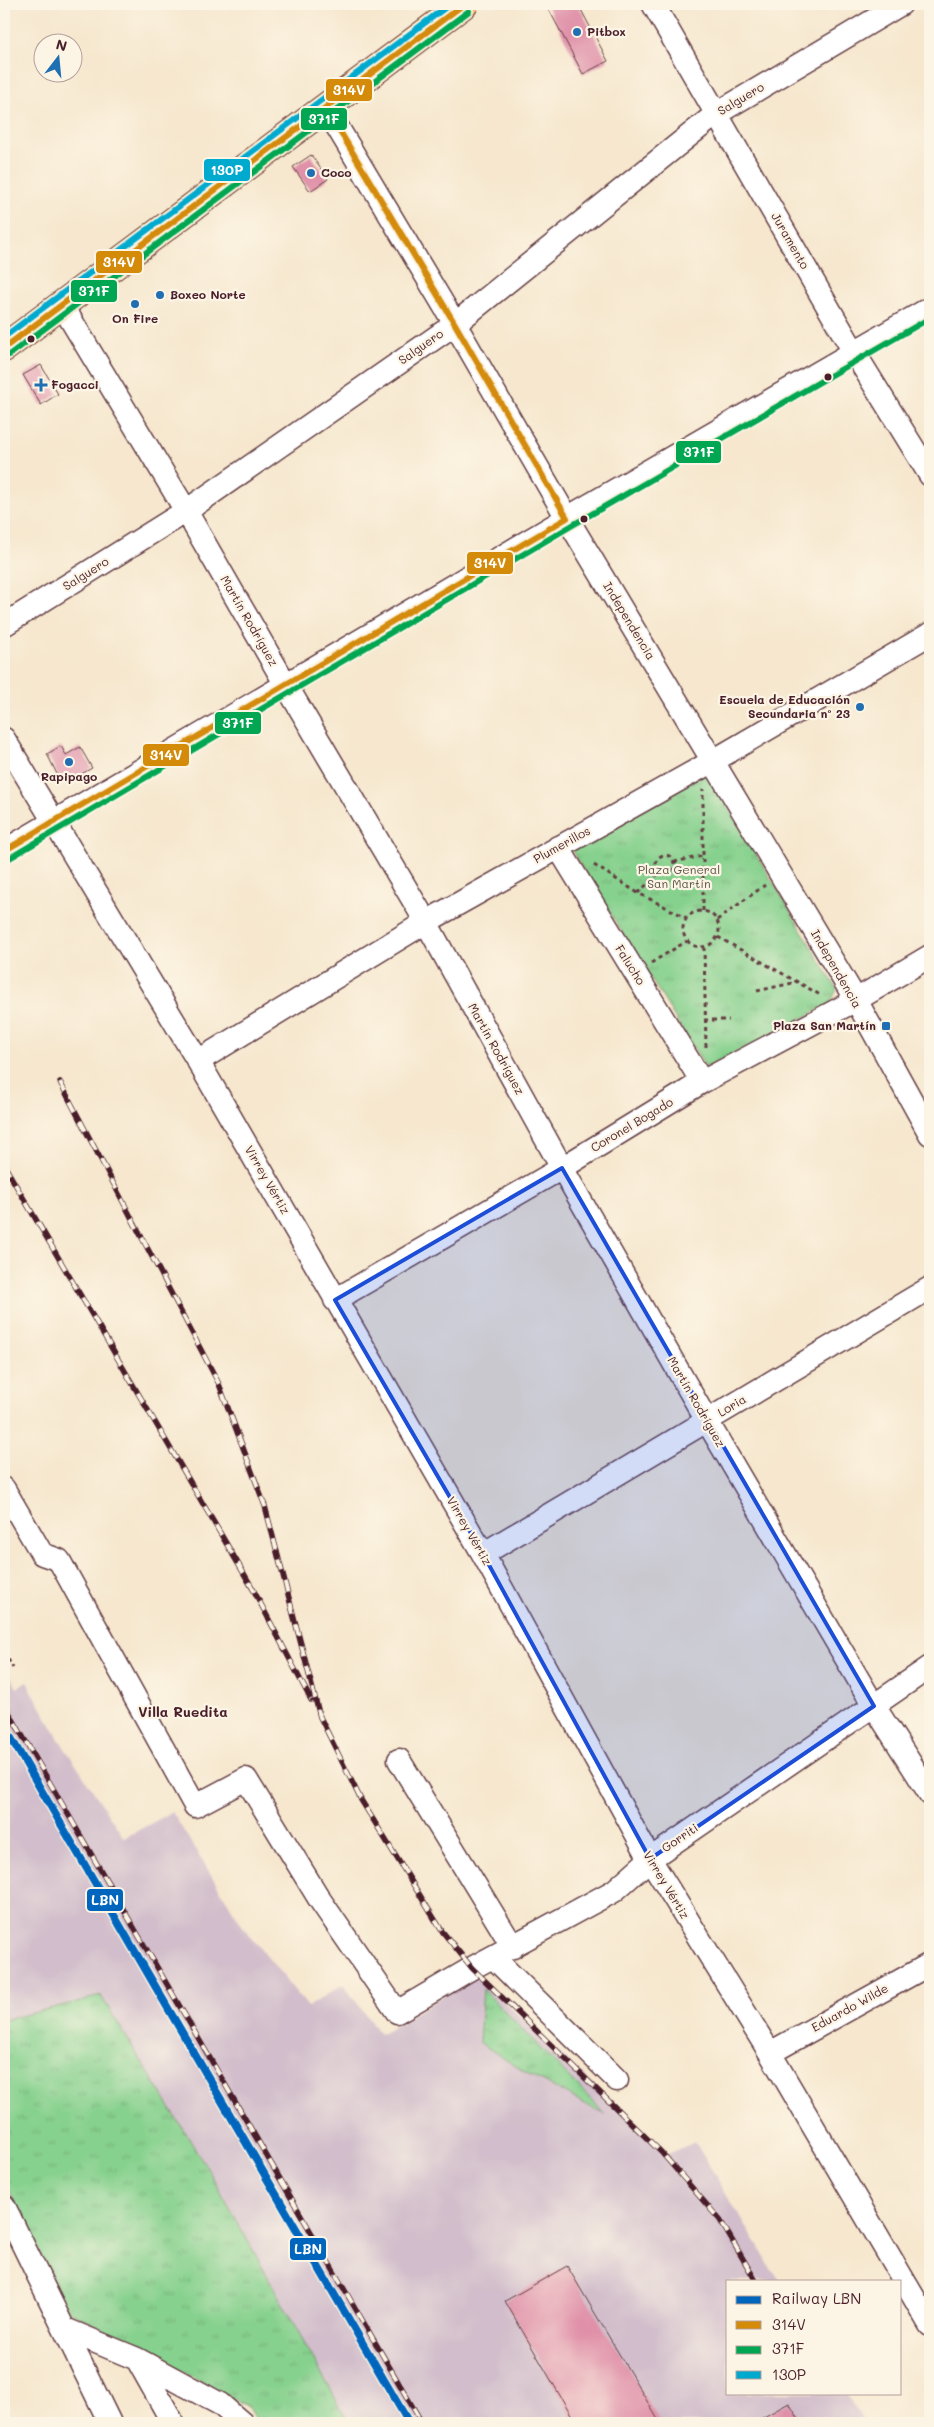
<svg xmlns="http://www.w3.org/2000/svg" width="934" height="2427" viewBox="0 0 934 2427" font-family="Mali,sans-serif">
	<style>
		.industrial { fill: #d1bdcb }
		.grass { fill: url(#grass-tufts); stroke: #68785c }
		.building { fill: #e091a9 }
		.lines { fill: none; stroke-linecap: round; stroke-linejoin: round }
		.minor-casing { stroke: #643d43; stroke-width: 25 }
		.major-casing { stroke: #643d43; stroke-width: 30 }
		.path { stroke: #643d43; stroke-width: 3; stroke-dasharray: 4 4; stroke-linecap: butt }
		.minor { stroke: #fff; stroke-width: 22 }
		.major { stroke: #fcbd6e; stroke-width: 28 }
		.rail-casing { stroke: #4a1f2b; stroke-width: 5.5 }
		.rail { stroke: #fcf5e5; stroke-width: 4; stroke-dasharray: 11; stroke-linecap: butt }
		.bus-1-casing { stroke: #fcf5e5; stroke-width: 10 }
		.bus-2-casing { stroke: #fcf5e5; stroke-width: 10 }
		.bus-3-casing { stroke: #fcf5e5; stroke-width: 10 }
		.bus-1 { stroke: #d48b09; stroke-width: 6 }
		.bus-2 { stroke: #00a651; stroke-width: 6 }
		.bus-3 { stroke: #00a9ce; stroke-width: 6 }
		.rail-1-casing { stroke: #fcf5e5; stroke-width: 11 }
		.rail-1 { stroke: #0065bd; stroke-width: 8 }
		.marked { fill: #1d4ed8; fill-opacity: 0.2; stroke: #1d4ed8; stroke-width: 4; stroke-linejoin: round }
		.poi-dot { fill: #1f6fb2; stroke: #fcf5e5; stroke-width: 2 }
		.bus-dot { fill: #4a1f2b; stroke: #fcf5e5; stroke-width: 2 }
		.labels { text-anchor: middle; stroke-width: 4.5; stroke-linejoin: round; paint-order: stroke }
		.poi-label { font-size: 12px; font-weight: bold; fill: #4a1f2b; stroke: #fcf5e5; text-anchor: start }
		.street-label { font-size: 12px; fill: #4a1f2b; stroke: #fcf5e5 }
		.park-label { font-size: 12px; fill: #5c5449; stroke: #fcf5e5 }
		.neighbourhood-label { font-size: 14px; font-weight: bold; fill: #4a1f2b; stroke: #fcf5e5 }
		.line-badge { stroke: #fcf5e5; stroke-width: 2 }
		.badge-label { font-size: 14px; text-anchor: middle; font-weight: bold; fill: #fff }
	</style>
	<defs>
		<pattern id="grass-tufts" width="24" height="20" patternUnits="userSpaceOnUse" patternTransform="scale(1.25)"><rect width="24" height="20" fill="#87d18e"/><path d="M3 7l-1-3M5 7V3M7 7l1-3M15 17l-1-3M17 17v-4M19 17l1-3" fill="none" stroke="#76b37b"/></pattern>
	</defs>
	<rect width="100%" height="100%" fill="#fcf5e5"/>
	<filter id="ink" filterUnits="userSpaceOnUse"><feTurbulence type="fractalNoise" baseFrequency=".02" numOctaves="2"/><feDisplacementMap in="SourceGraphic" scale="10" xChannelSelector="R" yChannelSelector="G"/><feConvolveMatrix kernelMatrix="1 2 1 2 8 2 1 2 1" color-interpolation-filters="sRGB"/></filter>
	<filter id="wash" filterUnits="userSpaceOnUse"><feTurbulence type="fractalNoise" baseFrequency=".0096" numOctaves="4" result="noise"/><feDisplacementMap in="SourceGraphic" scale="20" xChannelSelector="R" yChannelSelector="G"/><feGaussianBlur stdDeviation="1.12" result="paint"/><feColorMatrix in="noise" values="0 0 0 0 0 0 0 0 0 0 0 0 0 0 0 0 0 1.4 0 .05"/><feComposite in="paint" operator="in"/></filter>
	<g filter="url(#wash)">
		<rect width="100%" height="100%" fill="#f6e7ce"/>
		<path class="industrial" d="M4 1665 17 1688 27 1682 59 1739 124 1838 172 1812 244 1928 308 2007 343 1984 380 2034 476 1976 668 2154 695 2142 779 2281H728V2393H846L864 2423H257L247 2406 67 2310 4 2184Z"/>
		<path class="grass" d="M706 771 837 989 830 1004 706 1068 570 848Z
			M483 1989 606 2115 523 2071 479 2042Z
			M101 1996 209 2171 349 2423H257L247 2406 67 2310 4 2179V2020Z"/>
		<g id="blocks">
			<path class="building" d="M546 4H578L608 61 583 74Z
				M311 155 328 179 310 191 293 167Z
				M41 365 58 394 41 405 23 375Z
				M61 746 66 755 80 747 92 768 71 780 58 776 47 754Z
				M567 2266 660 2423H576L505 2301Z
				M789 2403 801 2423H753Z"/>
		</g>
	</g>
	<g filter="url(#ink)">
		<use href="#blocks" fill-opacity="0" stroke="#643d43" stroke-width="1"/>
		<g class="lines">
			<defs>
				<path id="minor" d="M653 4 854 352 930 475
					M326 108 455 324 567 518 856 1000 930 1134
					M62 305 186 511 286 685 426 922 562 1168 707 1421 874 1706 930 1794
					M4 625 186 511 455 324 716 114 901 4
					M4 739 198 1061 483 1554 650 1859 770 2053 930 2325
					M558 847 702 1082
					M4 851 567 518 930 308
					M198 1061 426 922 713 761 930 634
					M335 1300 562 1168 702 1082 856 1000 930 956
					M4 1489 42 1554 59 1560 195 1806 246 1779 320 1900 397 2012 472 1968 614 1891 650 1859 930 1667
					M483 1554 930 1288
					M399 1760 513 1947
					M494 1958 617 2080
					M770 2053 930 1964
					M4 2206 110 2423
					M65 2329 137 2359 220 2404 242 2423
					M137 2359 173 2423"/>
				<path id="major" d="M4 348 464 4"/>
			</defs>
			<use href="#minor" class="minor-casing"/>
			<use href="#major" class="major-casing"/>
			<path class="path" d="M656 864a9 9 0 1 1 18 0a9 9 0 1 1-18 0Z
				M674 862 703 856
				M594 865 638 893 687 918
				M638 893 660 872
				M683 929a18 18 0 1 1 36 0a18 18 0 1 1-36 0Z
				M703 911V789
				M717 920 765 885
				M718 937 822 996
				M704 947 706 1047
				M651 963 687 941
				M757 991 797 982
				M704 1020H729
				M4 1652 13 1668"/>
			<use href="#minor" class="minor"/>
			<use href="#major" class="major"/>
			<defs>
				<path id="rail" d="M60 1082 219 1384 265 1506 320 1717 361 1800 442 1931 472 1968 661 2152 720 2220 756 2281
					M4 1165 253 1589 311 1700
					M4 1704 422 2423"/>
			</defs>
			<use href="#rail" class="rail-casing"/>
			<use href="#rail" class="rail"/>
			<defs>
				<path id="bus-1" d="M4 348 464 4
					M4 851 567 518 455 324 326 108"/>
				<path id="bus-2" d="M9 355 469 11
					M8 859 571 526 930 318"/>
				<path id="bus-3" d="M4 337 450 4"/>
			</defs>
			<use href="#bus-1" class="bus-1-casing"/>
			<use href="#bus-2" class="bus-2-casing"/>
			<use href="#bus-3" class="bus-3-casing"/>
			<use href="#bus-1" class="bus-1"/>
			<use href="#bus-2" class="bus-2"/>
			<use href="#bus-3" class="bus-3"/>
			<defs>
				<path id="rail-1" d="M4 1726 409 2423"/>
			</defs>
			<use href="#rail-1" class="rail-1-casing"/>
			<use href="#rail-1" class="rail-1"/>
		</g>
	</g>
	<path class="marked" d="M562 1168 874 1706 650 1859 483 1554 335 1300Z"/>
	<g class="poi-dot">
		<circle cx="577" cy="32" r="5"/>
		<circle cx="311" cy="173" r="5"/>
		<circle cx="160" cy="295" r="5"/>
		<circle cx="135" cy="304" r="5"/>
		<path d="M38.5 377.5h5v5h5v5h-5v5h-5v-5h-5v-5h5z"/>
		<circle cx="860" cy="707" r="5"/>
		<circle cx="69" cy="762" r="5"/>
		<rect x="881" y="1021" width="10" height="10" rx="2.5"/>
	</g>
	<g class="bus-dot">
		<circle cx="31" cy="339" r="4.5"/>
		<circle cx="828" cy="377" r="4.5"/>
		<circle cx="584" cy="519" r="4.5"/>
	</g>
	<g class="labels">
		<g class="poi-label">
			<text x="587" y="36">Pitbox</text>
			<text x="321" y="177">Coco</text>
			<text x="170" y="299">Boxeo Norte</text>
			<text x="135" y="323" text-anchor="middle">On Fire</text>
			<text x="51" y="389">Fogacci</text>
			<text x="850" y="704" text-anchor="end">Escuela de Educación<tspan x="850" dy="14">Secundaria nº 23</tspan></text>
			<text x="69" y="781" text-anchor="middle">Rapipago</text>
			<text x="876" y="1030" text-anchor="end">Plaza San Martín</text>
		</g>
		<g class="street-label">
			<text transform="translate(741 99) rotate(-31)" y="4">Salguero</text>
			<text transform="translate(790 241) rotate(60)" y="4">Juramento</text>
			<text transform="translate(421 347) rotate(-35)" y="4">Salguero</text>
			<text transform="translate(86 574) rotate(-32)" y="4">Salguero</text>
			<text transform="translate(249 621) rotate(60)" y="4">Martín Rodríguez</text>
			<text transform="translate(629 621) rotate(59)" y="4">Independencia</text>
			<text transform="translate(562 845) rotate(-29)" y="4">Plumerillos</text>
			<text transform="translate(630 965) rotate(58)" y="4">Falucho</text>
			<text transform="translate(836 969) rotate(60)" y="4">Independencia</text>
			<text transform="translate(496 1049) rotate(61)" y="4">Martín Rodríguez</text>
			<text transform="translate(632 1125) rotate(-31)" y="4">Coronel Bogado</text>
			<text transform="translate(267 1180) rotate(60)" y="4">Virrey Vértiz</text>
			<text transform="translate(696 1402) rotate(60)" y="4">Martín Rodríguez</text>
			<text transform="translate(732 1406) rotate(-31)" y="4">Loria</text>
			<text transform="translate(469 1531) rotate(60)" y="4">Virrey Vértiz</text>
			<text transform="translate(680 1838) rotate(-34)" y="4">Gorriti</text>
			<text transform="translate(666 1885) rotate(59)" y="4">Virrey Vértiz</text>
			<text transform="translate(850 2008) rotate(-29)" y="4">Eduardo Wilde</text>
		</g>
		<g class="park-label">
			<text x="679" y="874">Plaza General<tspan x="679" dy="14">San Martín</tspan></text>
		</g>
		<g class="neighbourhood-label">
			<text x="183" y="1717">Villa Ruedita</text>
		</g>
	</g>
	<g class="line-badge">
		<rect x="325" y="78" width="48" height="24" rx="5" fill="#d48b09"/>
		<rect x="300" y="107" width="48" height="24" rx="5" fill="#00a651"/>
		<rect x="203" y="158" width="48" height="24" rx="5" fill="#00a9ce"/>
		<rect x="95" y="250" width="48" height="24" rx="5" fill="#d48b09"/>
		<rect x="70" y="279" width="48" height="24" rx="5" fill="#00a651"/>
		<rect x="675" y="440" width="47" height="24" rx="5" fill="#00a651"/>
		<rect x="466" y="551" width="48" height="24" rx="5" fill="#d48b09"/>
		<rect x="214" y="711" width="48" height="24" rx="5" fill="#00a651"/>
		<rect x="142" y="743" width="48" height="24" rx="5" fill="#d48b09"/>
		<rect x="86" y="1888" width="38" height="24" rx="5" fill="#0065bd"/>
		<rect x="289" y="2237" width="38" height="24" rx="5" fill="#0065bd"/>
	</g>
	<g class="badge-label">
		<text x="349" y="95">314V</text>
		<text x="324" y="124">371F</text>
		<text x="227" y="175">130P</text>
		<text x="119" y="267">314V</text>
		<text x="94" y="296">371F</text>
		<text x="699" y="457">371F</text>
		<text x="490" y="568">314V</text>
		<text x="238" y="728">371F</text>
		<text x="166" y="760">314V</text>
		<text x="105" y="1905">LBN</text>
		<text x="308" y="2254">LBN</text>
	</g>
	<rect width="934" height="2427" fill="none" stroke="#fcf5e5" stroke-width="20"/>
	<rect x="726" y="2280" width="175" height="115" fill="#fcf5e5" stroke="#b59f9b"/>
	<rect x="736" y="2296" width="25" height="8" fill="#0065bd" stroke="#b59f9b"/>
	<text x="772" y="2304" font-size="15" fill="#4a1f2b">Railway LBN</text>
	<rect x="736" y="2321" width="25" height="8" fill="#d48b09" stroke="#b59f9b"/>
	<text x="772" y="2330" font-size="15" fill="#4a1f2b">314V</text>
	<rect x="736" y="2346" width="25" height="8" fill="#00a651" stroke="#b59f9b"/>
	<text x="772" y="2354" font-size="15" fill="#4a1f2b">371F</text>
	<rect x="736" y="2371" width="25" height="8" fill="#00a9ce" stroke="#b59f9b"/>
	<text x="772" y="2380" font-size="15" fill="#4a1f2b">130P</text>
	<g transform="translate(58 58) rotate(16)"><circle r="24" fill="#fcf5e5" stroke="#b59f9b"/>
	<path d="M0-4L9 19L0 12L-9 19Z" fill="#1f6fb2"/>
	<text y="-8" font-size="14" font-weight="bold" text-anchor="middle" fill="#4a1f2b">N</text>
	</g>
</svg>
